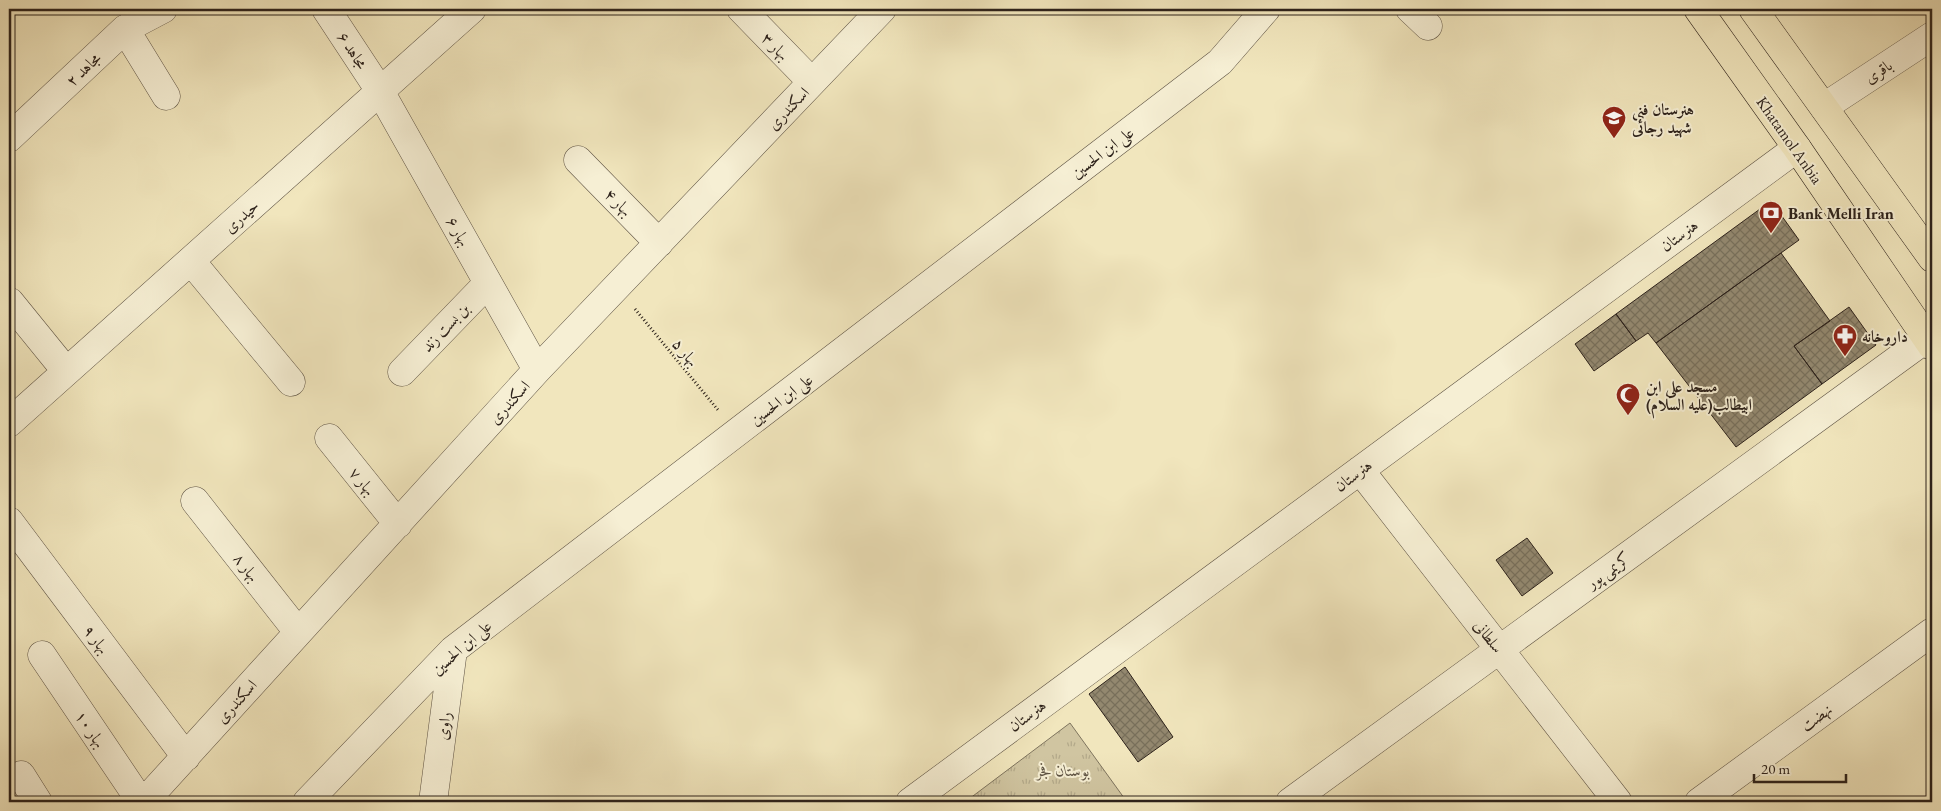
<svg xmlns="http://www.w3.org/2000/svg" width="1941" height="811" viewBox="0 0 1941 811" font-family="'EB Garamond',Amiri,serif">
	<style>
		.park { fill: url(#park-tufts); stroke: #7e745e }
		.building { fill: url(#building-cross-hatch); stroke: #2d221b }
		.lines { fill: none; stroke-linecap: round; stroke-linejoin: round }
		.minor-casing { stroke: #5e5344; stroke-width: 29 }
		.major-casing { stroke: #2d221b; stroke-width: 29 }
		.path { stroke: #2d221b; stroke-width: 3; stroke-dasharray: 1 2.5; stroke-linecap: butt }
		.minor { stroke: #f6efd4; stroke-width: 28 }
		.major { stroke: #f1e6bd; stroke-width: 28 }
		.labels { text-anchor: middle; stroke-width: 4; stroke-linejoin: round; paint-order: stroke }
		.street-label { font-size: 16px; fill: #2d221b; stroke: #f6efd4 }
		.poi-label { font-size: 16px; font-weight: bold; fill: #2d221b; stroke: #f6efd4; text-anchor: start }
		.park-label { font-size: 16px; font-style: italic; fill: #5e5343; stroke: #f6efd4 }
	</style>
	<defs>
		<pattern id="park-tufts" width="24" height="20" patternUnits="userSpaceOnUse" patternTransform="scale(1.25)"><rect width="24" height="20" fill="#d0c5a1"/><path d="M3 7l-1-3M5 7V3M7 7l1-3M15 17l-1-3M17 17v-4M19 17l1-3" fill="none" stroke="#b3a98a"/></pattern>
		<pattern id="building-cross-hatch" width="8" height="8" patternUnits="userSpaceOnUse" patternTransform="scale(1.25)"><rect width="8" height="8" fill="#93886f"/><path d="M0 0l8 8M0 8l8-8" fill="none" stroke="#786f5a"/></pattern>
	</defs>
	<rect width="100%" height="100%" fill="#f1e6bd"/>
	<filter id="stains"><feTurbulence type="fractalNoise" baseFrequency=".004" numOctaves="4"/><feColorMatrix values="0 0 0 0 .2 0 0 0 0 .09 0 0 0 0 .02 0 0 0 .5 -.17"/></filter>
	<radialGradient id="worn" r=".72"><stop offset=".6" stop-color="#630" stop-opacity="0"/><stop offset="1" stop-color="#630" stop-opacity=".3"/></radialGradient>
	<path class="park" d="M1070 723 1127 802H965Z"/>
	<path class="building" d="M1771 201 1799 240 1656 343 1648 333 1636 341 1616 314Z
		M1781 253 1830 321 1794 346 1822 384 1736 447 1656 343Z
		M1849 307 1876 345 1822 384 1794 346Z
		M1616 314 1636 341 1594 371 1575 344Z
		M1527 538 1553 573 1522 596 1496 560Z
		M1125 667 1173 737 1138 762 1089 694Z"/>
	<g class="lines">
		<defs>
			<path id="minor" d="M326 9 380 91 537 370
				M741 9 812 82
				M1410 9 1428 26
				M125 29 166 96
				M1824 107 1932 36
				M9 138 125 29 163 9
				M578 160 659 243
				M191 261 291 382
				M10 302 66 371
				M402 372 488 283
				M9 423 472 9
				M329 438 398 524
				M1360 470 1618 802
				M195 501 298 632
				M9 521 186 757
				M42 655 141 802
				M21 775 38 802
				M144 802 537 370 882 9
				M307 802 453 650 1220 62 1266 9
				M433 802 453 650
				M910 802 1797 148
				M1290 802 1927 338
				M1699 802 1932 632"/>
			<path id="major" d="M1698 9 1797 148 1932 346
				M1753 9 1932 258"/>
		</defs>
		<use href="#minor" class="minor-casing"/>
		<use href="#major" class="major-casing"/>
		<path class="path" d="M635 309 718 410"/>
		<use href="#minor" class="minor"/>
		<use href="#major" class="major"/>
	</g>
	<defs>
		<symbol id="school-pin" viewBox="-11 -11 22 30"><path d="M0 17L-7.5 6A9.5 9.5 0 1 1 7.5 6Z" fill="#8f2418" stroke="#f6efd4"/><path d="M0-5L7-2L0 1L-7-2ZM-4 1L0 2.5L4 1V4Q0 6-4 4Z" fill="#fff"/></symbol>
		<symbol id="bank-pin" viewBox="-11 -11 22 30"><path d="M0 17L-7.5 6A9.5 9.5 0 1 1 7.5 6Z" fill="#8f2418" stroke="#f6efd4"/><path d="M-6-4H6V4H-6ZM0-2.3a2.3 2.3 0 1 0 0 4.6a2.3 2.3 0 1 0 0-4.6Z" fill="#fff"/></symbol>
		<symbol id="pharmacy-pin" viewBox="-11 -11 22 30"><path d="M0 17L-7.5 6A9.5 9.5 0 1 1 7.5 6Z" fill="#8f2418" stroke="#f6efd4"/><path d="M-2-6h4v4h4v4h-4v4h-4v-4h-4v-4h4Z" fill="#fff"/></symbol>
		<symbol id="mosque-pin" viewBox="-11 -11 22 30"><path d="M0 17L-7.5 6A9.5 9.5 0 1 1 7.5 6Z" fill="#8f2418" stroke="#f6efd4"/><path d="M3.5-4.9A6 6 0 1 0 3.5 4.9A5 5 0 1 1 3.5-4.9Z" fill="#fff"/></symbol>
	</defs>
	<g fill-rule="evenodd">
		<use href="#school-pin" x="1600" y="104" width="28" height="38"/>
		<use href="#bank-pin" x="1757" y="199" width="28" height="38"/>
		<use href="#pharmacy-pin" x="1831" y="322" width="28" height="38"/>
		<use href="#mosque-pin" x="1614" y="381" width="28" height="38"/>
	</g>
	<g class="labels">
		<g class="street-label">
			<text transform="translate(776 46) rotate(46)" y="6">بهار ۳</text>
			<text transform="translate(353 50) rotate(57)" y="6">مجاهد ۶</text>
			<text transform="translate(83 69) rotate(-43)" y="6">مجاهد ۲</text>
			<text transform="translate(1878 71) rotate(-33)" y="6">باقری</text>
			<text transform="translate(788 108) rotate(-46)" y="6">اسکندری</text>
			<text transform="translate(1790 140) rotate(55)" y="6">Khatamol Anbia</text>
			<text transform="translate(1102 152) rotate(-37)" y="6">علی ابن الحسین</text>
			<text transform="translate(619 202) rotate(46)" y="6">بهار ۴</text>
			<text transform="translate(241 216) rotate(-42)" y="6">حیدری</text>
			<text transform="translate(459 231) rotate(60)" y="6">بهار ۶</text>
			<text transform="translate(1679 235) rotate(-36)" y="6">هنرستان</text>
			<text transform="translate(445 327) rotate(-46)" y="6">بن بست زند</text>
			<text transform="translate(686 352) rotate(50)" y="6">بهار ۵</text>
			<text transform="translate(781 399) rotate(-37)" y="6">علی ابن الحسین</text>
			<text transform="translate(509 402) rotate(-48)" y="6">اسکندری</text>
			<text transform="translate(1353 475) rotate(-36)" y="6">هنرستان</text>
			<text transform="translate(363 481) rotate(51)" y="6">بهار ۷</text>
			<text transform="translate(247 567) rotate(52)" y="6">بهار ۸</text>
			<text transform="translate(1608 570) rotate(-36)" y="6">کریمی پور</text>
			<text transform="translate(1489 636) rotate(52)" y="6">سلطانی</text>
			<text transform="translate(97 639) rotate(53)" y="6">بهار ۹</text>
			<text transform="translate(461 647) rotate(-41)" y="6">علی ابن الحسین</text>
			<text transform="translate(236 701) rotate(-48)" y="6">اسکندری</text>
			<text transform="translate(1027 715) rotate(-36)" y="6">هنرستان</text>
			<text transform="translate(1816 717) rotate(-36)" y="6">نهضت</text>
			<text transform="translate(443 726) rotate(-83)" y="6">راوی</text>
			<text transform="translate(91 729) rotate(56)" y="6">بهار ۱۰</text>
		</g>
		<g class="poi-label">
			<text x="1632" y="115">هنرستان فنی<tspan x="1632" dy="18">شهید رجائی</tspan></text>
			<text x="1788" y="219">Bank Melli Iran</text>
			<text x="1862" y="342">داروخانه</text>
			<text x="1646" y="392">مسجد علی ابن<tspan x="1646" dy="18">ابیطالب(علیه السلام)</tspan></text>
		</g>
		<g class="park-label">
			<text x="1063" y="776">بوستان فجر</text>
		</g>
	</g>
	<rect width="1941" height="811" fill="none" stroke="#f1e6bd" stroke-width="30"/>
	<rect x="10" y="10" width="1921" height="791" fill="none" stroke="#2d221b" stroke-width="2.5"/>
	<rect x="15" y="15" width="1911" height="781" fill="none" stroke="#2d221b"/>
	<path d="M1754 774v8h92v-8" fill="none" stroke="#2d221b" stroke-width="2.5"/>
	<text x="1761" y="774" font-size="15" fill="#2d221b" stroke="#f6efd4" stroke-width="4" paint-order="stroke">20 m</text>
	<rect width="100%" height="100%" filter="url(#stains)"/>
	<rect width="100%" height="100%" fill="url(#worn)"/>
</svg>
